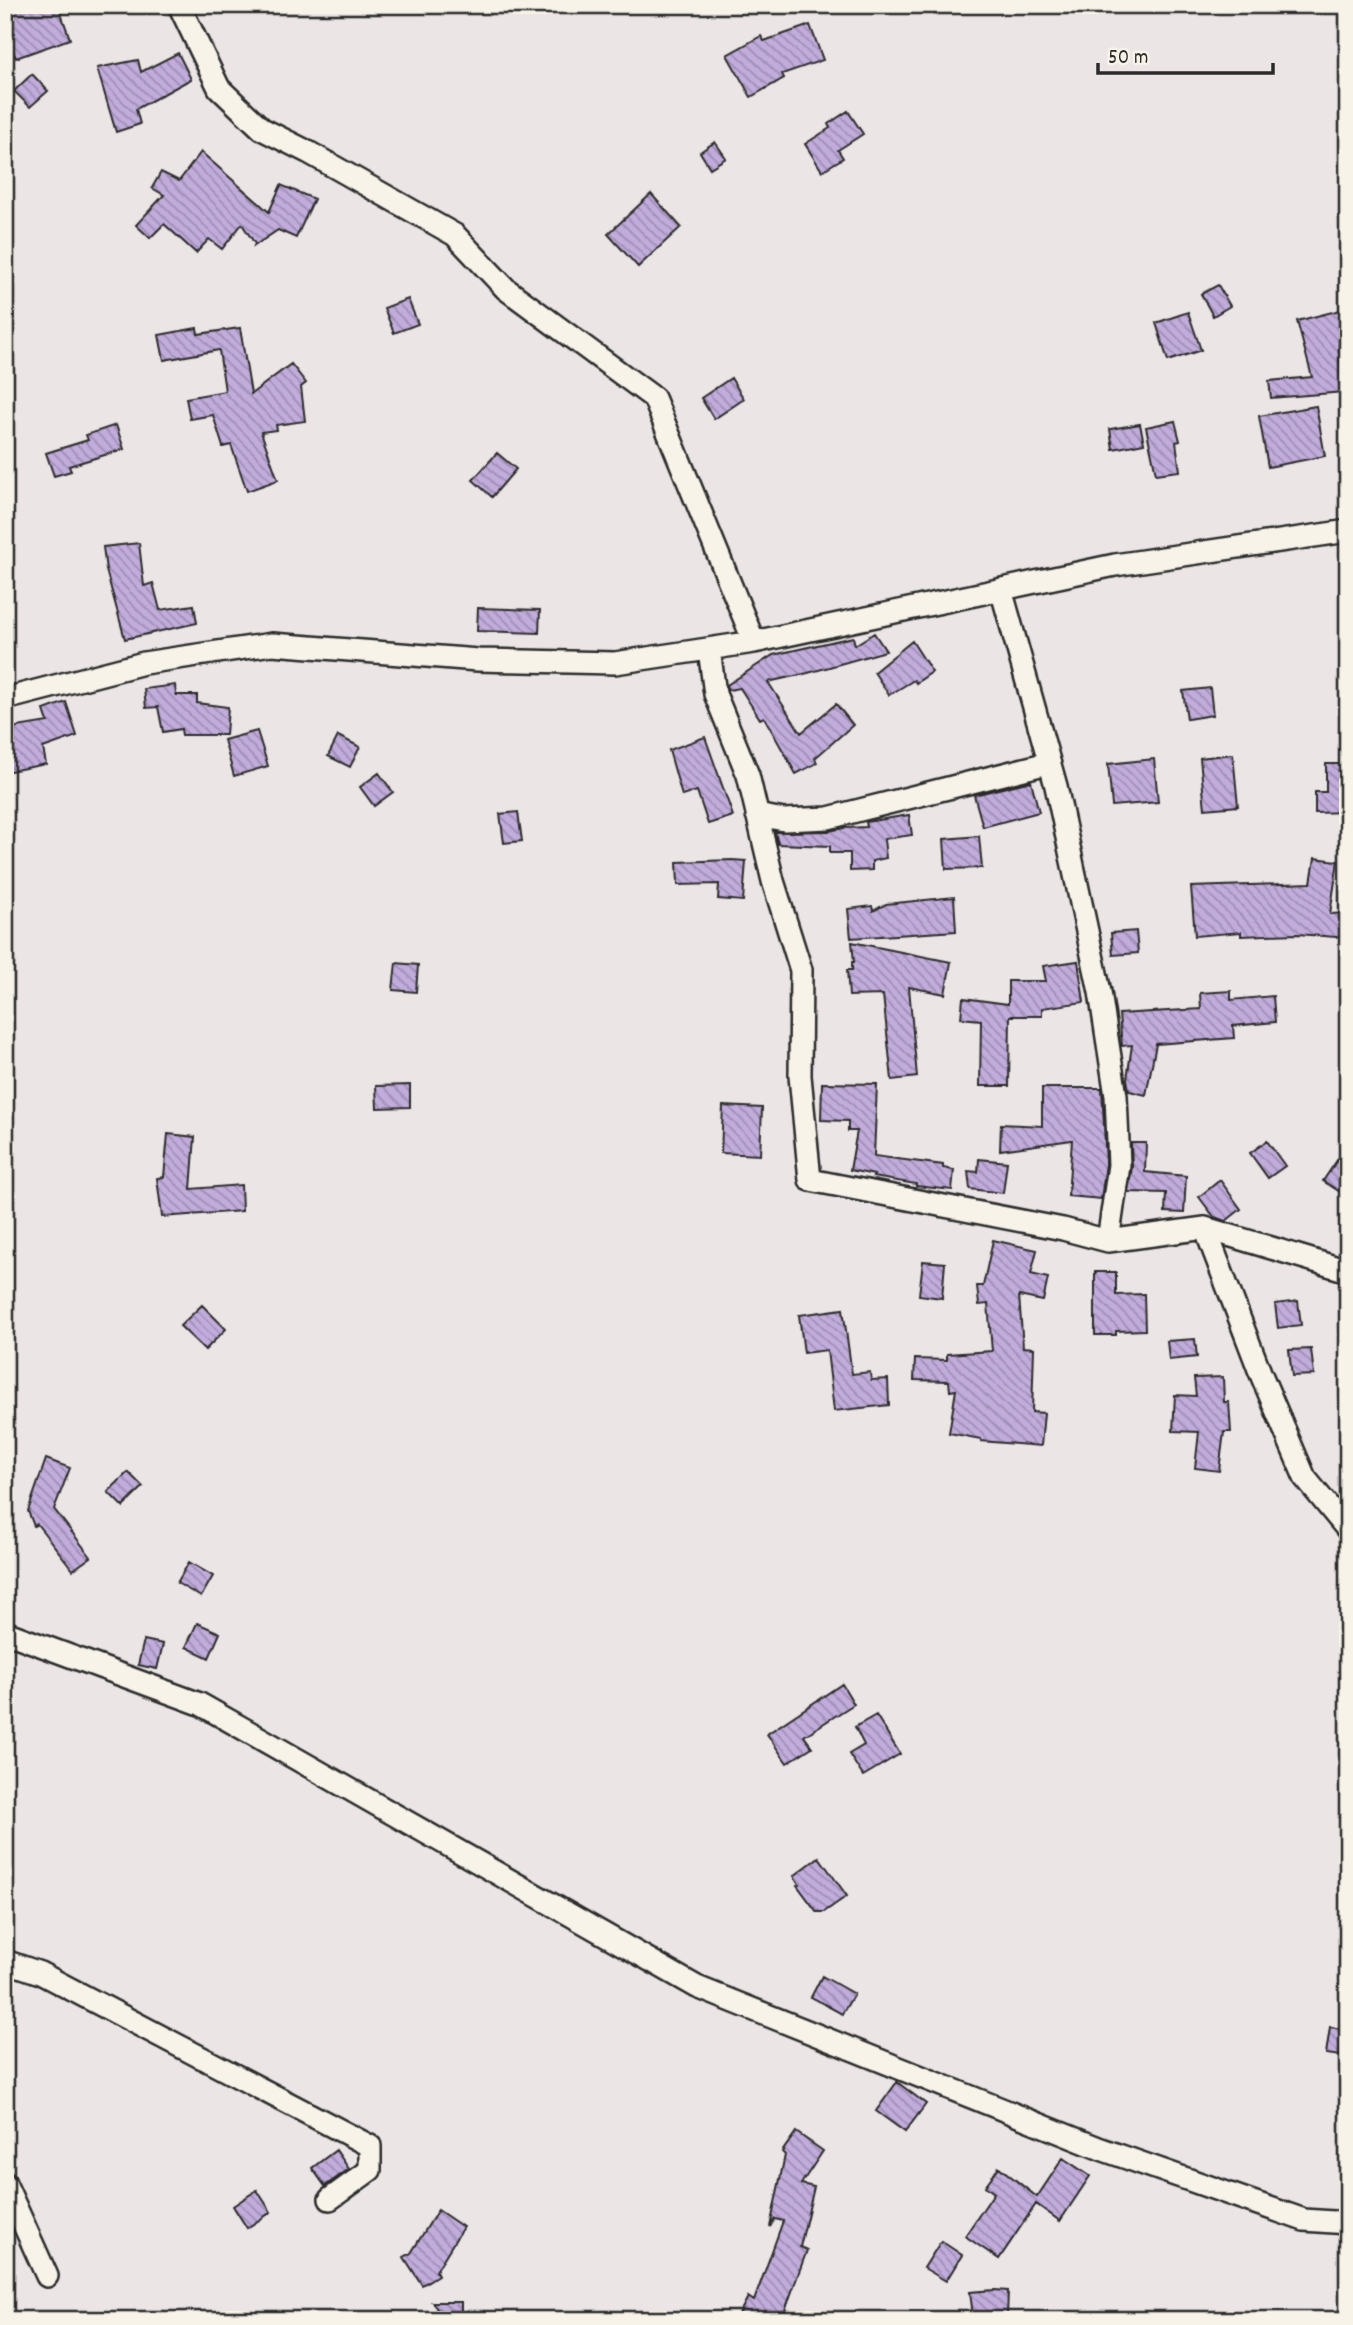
<svg xmlns="http://www.w3.org/2000/svg" width="1353" height="2325" viewBox="0 0 1353 2325" font-family="Dekko,sans-serif">
	<style>
		.building { fill: url(#building-back-hatch); stroke: #2b2b2b; stroke-width: 2 }
		.lines { fill: none; stroke-linecap: round; stroke-linejoin: round }
		.minor-casing { stroke: #2b2b2b; stroke-width: 26 }
		.minor { stroke: #f7f3e8; stroke-width: 21 }
	</style>
	<defs>
		<pattern id="building-back-hatch" width="6" height="6" patternUnits="userSpaceOnUse" patternTransform="scale(1.75)"><rect width="6" height="6" fill="#c1acdc"/><path d="M-1 5l2 2M0 0l6 6M5-1l2 2" fill="none" stroke="#9d8cb3"/></pattern>
	</defs>
	<rect width="100%" height="100%" fill="#ece5e6"/>
	<filter id="ink" filterUnits="userSpaceOnUse"><feTurbulence type="fractalNoise" baseFrequency=".0143" numOctaves="2"/><feDisplacementMap in="SourceGraphic" scale="14" xChannelSelector="R" yChannelSelector="G"/><feConvolveMatrix kernelMatrix="1 2 1 2 8 2 1 2 1" color-interpolation-filters="sRGB"/></filter>
	<g filter="url(#ink)">
		<path class="building" d="M5 5H58L70 39 16 58 5 34Z
			M810 25 823 60 782 74 784 78 751 97 727 55 761 36 764 41Z
			M178 53 191 79 136 109 140 124 116 132 97 68 138 60 141 72Z
			M32 74 48 91 30 107 14 91Z
			M848 111 863 134 838 150 843 158 822 171 805 144 830 128 828 124Z
			M715 142 726 158 710 168 700 152Z
			M201 152 269 212 281 185 314 199 296 238 278 230 254 246 255 244 242 224 222 249 209 239 196 253 164 224 150 238 136 225 164 195 152 188 161 172 179 181Z
			M651 194 681 227 638 267 608 234Z
			M1218 285 1230 306 1213 316 1201 294Z
			M408 299 418 324 394 333 384 308Z
			M1348 308V343L1339 345 1344 392 1271 398 1269 381 1312 377 1297 321Z
			M1188 312 1201 350 1168 361 1156 323Z
			M197 328 198 334 240 328 251 394 291 364 306 383 301 387 305 421 276 425 277 430 261 432 278 480 247 491 231 445 223 447 213 415 190 419 186 398 225 391 219 350 164 360 159 335Z
			M731 378 744 399 714 419 701 398Z
			M1316 406 1325 456 1268 467 1259 416Z
			M1175 421 1180 441 1176 442 1180 471 1156 474 1146 427Z
			M1140 424 1144 443 1113 449 1110 429Z
			M116 425 124 449 69 466 71 471 54 476 46 453 88 440 86 435Z
			M497 453 516 469 492 497 473 480Z
			M139 543 144 586 153 583 160 610 194 605 197 623 125 639 106 570 103 547Z
			M478 608 540 610 539 633 477 631Z
			M874 633 886 651 808 673 768 682 801 733 836 704 853 725 815 758 817 763 796 774 764 717 760 719 740 688 728 690 727 685 773 655 853 637 855 645Z
			M912 641 932 672 916 683 914 680 889 695 874 672Z
			M175 685 176 695H197V703L228 707 226 735H182L181 729 163 732 158 707 146 708 144 689Z
			M1210 688 1213 715 1187 719 1183 691Z
			M66 702 77 736 43 748 46 764 5 772V729L48 722 44 710Z
			M257 731 268 766 234 776 224 740Z
			M338 736 360 747 350 767 328 756Z
			M705 737 733 816 708 824 697 791 682 796 669 750Z
			M1233 754 1238 806 1205 809 1200 758Z
			M1154 759 1158 802 1112 806 1108 764Z
			M1326 764H1348V812L1315 813V792H1326Z
			M379 773 393 792 374 806 360 787Z
			M1031 781 1039 812 983 827 974 795Z
			M518 812 522 841 504 843 500 814Z
			M909 815 912 835 884 839 886 858 872 861V870L850 871V853H830V846L778 844 775 832 829 831 844 828 867 827 866 822Z
			M979 836 982 868 946 869 944 839Z
			M1315 858 1338 861 1330 914 1348 913V938L1297 934 1241 936V932L1195 936 1191 887 1311 883Z
			M732 860 746 861 743 901 718 899 719 884 678 885 677 862Z
			M954 897 956 931 851 938 848 909 872 906 873 911 886 904Z
			M1136 931 1138 953 1113 955 1111 933Z
			M852 942 951 962 945 994 909 987 917 1077 892 1080 883 995 849 996 847 970H852V962H854Z
			M1078 961 1084 1002 1042 1008V1016H1010L1009 1086H980L981 1020 961 1018 963 998 1008 1004V981H1046L1043 966Z
			M396 963 418 965 416 992 393 990Z
			M1231 991V1000L1273 996 1275 1022 1233 1026 1234 1038 1156 1044 1146 1095 1129 1091 1127 1079 1132 1045 1122 1046 1119 1014 1201 1009 1200 993Z
			M822 1083 877 1084 874 1156 943 1165V1168L954 1170 952 1190 916 1186V1184L873 1177 874 1175 850 1170 857 1131H848V1121L821 1120Z
			M410 1085V1107L377 1108 376 1086Z
			M1042 1088H1102L1106 1164 1101 1199 1068 1196 1072 1140 1000 1150 1001 1124 1042 1126Z
			M723 1106 762 1108 760 1155 721 1153Z
			M168 1134 195 1137 191 1189 241 1185 242 1211 162 1217 157 1178 164 1177Z
			M1267 1141 1285 1166 1268 1178 1250 1153Z
			M1131 1143H1146L1145 1172 1186 1176 1184 1213 1165 1212 1166 1193 1128 1192 1132 1167Z
			M1348 1144V1197L1323 1181Z
			M979 1159 1007 1162 1003 1193 970 1189 968 1171 978 1172Z
			M1220 1180 1241 1209 1226 1221 1214 1217 1199 1197Z
			M993 1240 1037 1250 1031 1274 1048 1278 1043 1301 1019 1296 1023 1347 1034 1348 1032 1412 1044 1413 1041 1446 981 1441V1439L949 1433 956 1390 950 1391 949 1381 914 1380 915 1359 947 1360V1354L992 1351 988 1304 979 1305 977 1286H983Z
			M923 1261 945 1263 942 1298 919 1295Z
			M1095 1272H1116V1295L1144 1294 1145 1330 1116 1331V1335H1095Z
			M1298 1301 1301 1325 1278 1328 1275 1304Z
			M202 1305 226 1329 205 1350 180 1326Z
			M843 1309 852 1374 870 1372 871 1380 888 1379 889 1405 834 1411 827 1350 804 1353 799 1315Z
			M1195 1339 1197 1357 1169 1360 1167 1341Z
			M1311 1349 1314 1375 1292 1376 1289 1350Z
			M1223 1377 1224 1402H1229L1231 1432H1224L1219 1471 1195 1468 1199 1432 1173 1431 1175 1395 1196 1396 1194 1378Z
			M46 1459 70 1468 54 1509 91 1557 73 1570 37 1524 34 1526 28 1511Z
			M128 1472 143 1487 123 1507 108 1492Z
			M189 1562 213 1576 201 1597 177 1583Z
			M197 1623 220 1633 209 1658 186 1647Z
			M144 1640 163 1644 157 1669 138 1665Z
			M842 1684 854 1704 804 1736 812 1747 787 1763 767 1734Z
			M876 1715 900 1754 863 1776 849 1754 864 1745 855 1727Z
			M819 1857 847 1896 824 1912H817L797 1885 799 1884 794 1876Z
			M822 1976 854 1994 842 2014 811 1997Z
			M1330 2027 1348 2030V2057L1326 2054Z
			M897 2082 926 2104 905 2132 876 2111Z
			M796 2132 823 2151 801 2184 814 2187 800 2247 807 2250 783 2316 791 2320H736L748 2297 754 2301 783 2221 775 2219 770 2227 785 2155 782 2152Z
			M336 2150 349 2169 325 2186 312 2168Z
			M1063 2158 1090 2176 1060 2221 1036 2204 999 2259 965 2236 994 2193 985 2186 999 2167 1037 2197Z
			M257 2190 271 2212 247 2228 233 2206Z
			M438 2210 463 2227 436 2271 438 2275 422 2285 404 2257 411 2253Z
			M941 2241 962 2255 946 2281 924 2268Z
			M995 2290 1008 2291 1007 2317 973 2316 970 2292Z
			M432 2302H461V2320L444 2319Z"/>
		<g class="lines">
			<defs>
				<path id="minor" d="M179 5 219 88 262 129 308 152 455 235 506 289 654 398 754 642
					M1001 589 1056 786 1100 992 1116 1096 1119 1165 1108 1241
					M709 649 715 694 748 775 773 881 801 970 800 1076 810 1180 1063 1229 1108 1241 1205 1228 1348 1271
					M5 699 144 663 272 644 478 660 615 663 754 642 1115 565 1348 531
					M757 815 784 820 828 818 1048 763
					M1205 1228 1260 1372 1305 1478 1348 1530
					M5 1632 200 1704 697 1987 1101 2149 1304 2220 1348 2223
					M5 1961 40 1973 370 2146V2170L330 2199
					M5 2183 47 2276"/>
			</defs>
			<use href="#minor" class="minor-casing"/>
			<use href="#minor" class="minor"/>
		</g>
	</g>
	<rect width="1353" height="2325" fill="none" stroke="#f7f3e8" stroke-width="28"/>
	<rect x="14" y="14" width="1325" height="2297" fill="none" stroke="#2b2b2b" stroke-width="2.5" filter="url(#ink)"/>
	<path d="M1098 63v10h175v-10" fill="none" stroke="#2b2b2b" stroke-width="3.5"/>
	<text x="1108" y="63" font-size="21" fill="#2b2b2b" stroke="#f7f3e8" stroke-width="5" paint-order="stroke">50 m</text>
</svg>
